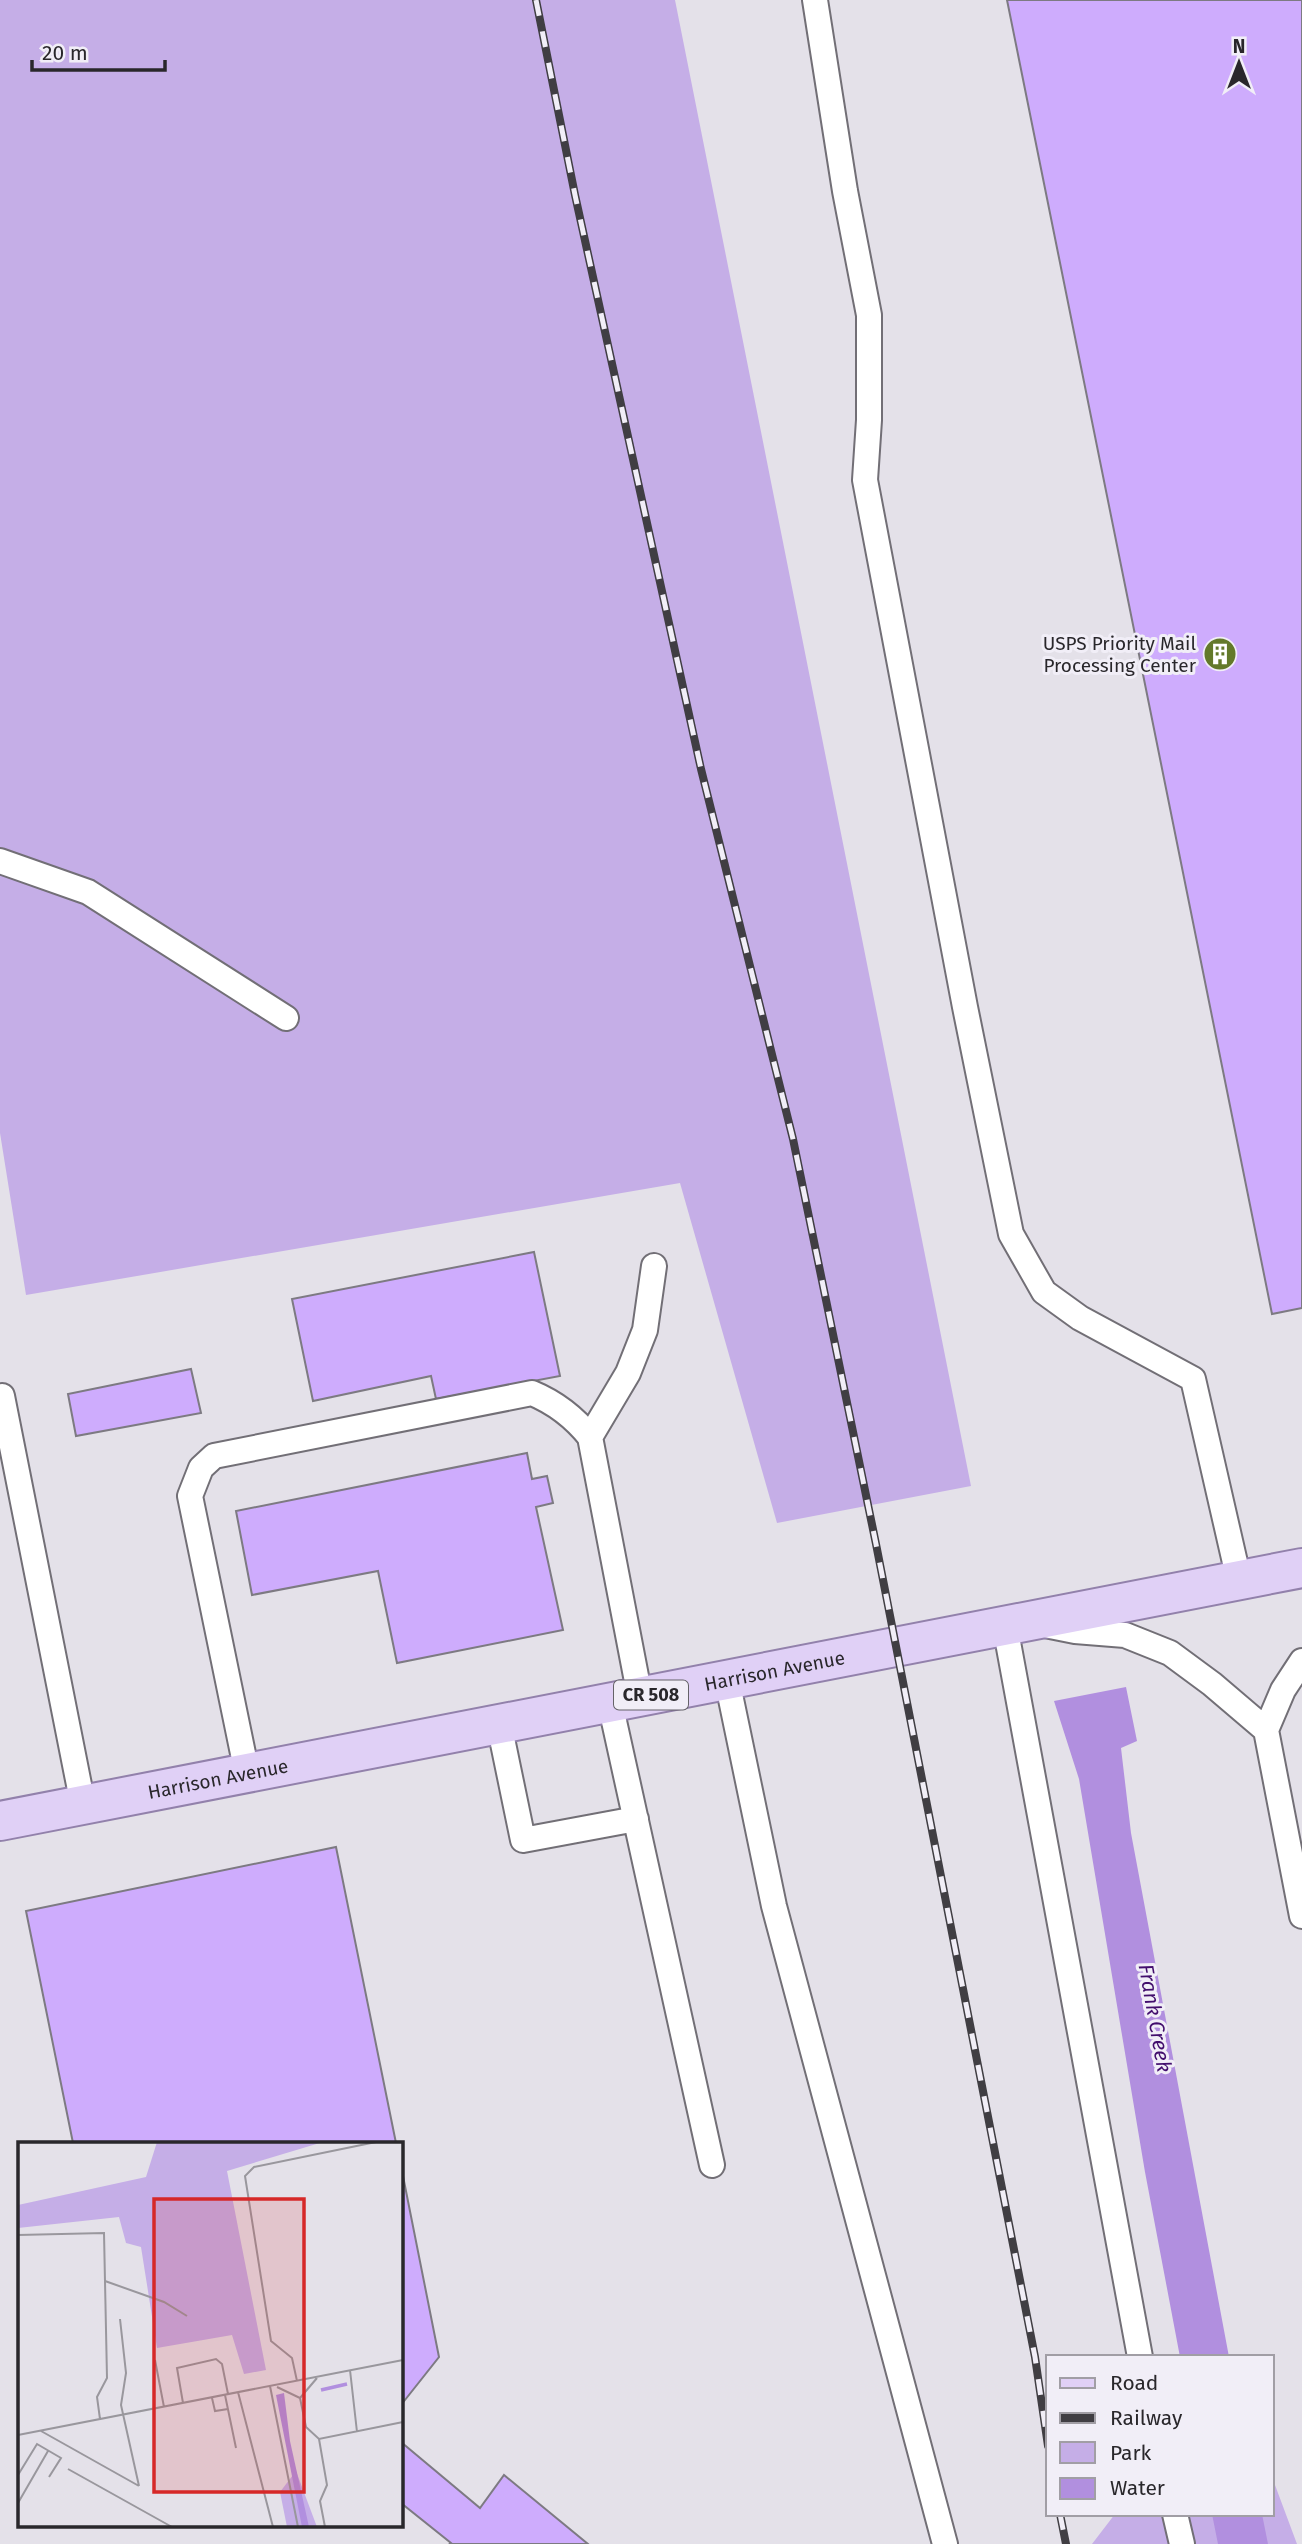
<svg xmlns="http://www.w3.org/2000/svg" width="1302" height="2544" viewBox="0 0 1302 2544" font-family="'Fira Sans',sans-serif">
	<style>
		.green { fill: #c5aee7 }
		.water { fill: #b18fdf }
		.building { fill: #ceacfd; stroke: #7d7a82; stroke-width: 2 }
		.lines { fill: none; stroke-linecap: round; stroke-linejoin: round }
		.service-casing { stroke: #726f76; stroke-width: 28 }
		.primary-casing { stroke: #9281ab; stroke-width: 42 }
		.service { stroke: #fff; stroke-width: 24 }
		.primary { stroke: #e0d0f6; stroke-width: 38 }
		.rail-casing { stroke: #403e43; stroke-width: 8 }
		.rail { stroke: #f1eef7; stroke-width: 5; stroke-dasharray: 16; stroke-linecap: butt }
		.labels { text-anchor: middle; stroke-width: 6; stroke-linejoin: round; paint-order: stroke }
		.shield { fill: #f1eef7; stroke: #656368; stroke-width: 2 }
		.shield-label { font-size: 18px; font-weight: bold; fill: #29272b }
		.poi-label { font-size: 19px; fill: #29272b; stroke: #f1eef7; text-anchor: end }
		.street-label { font-size: 19px; fill: #29272b; stroke: #f1eef7 }
		.water-label { font-size: 21px; font-style: italic; fill: #420e6d; stroke: #f1eef7 }
		.inset-river { fill: none; stroke: #b18fdf; stroke-width: 3.5 }
		.inset-road { fill: none; stroke: #99979d; stroke-width: 2 }
		.view { fill: #d62828; fill-opacity: 0.15; stroke: #d62828; stroke-width: 3.5 }
		.inset-edge { fill: none; stroke: #29272b; stroke-width: 3.5 }
	</style>
	<rect width="100%" height="100%" fill="#e4e1e9"/>
	<path class="green" d="M0 0H675L971 1486 777 1523 680 1183 26 1295 0 1133Z
		M1272 2477 1297 2544H1092L1115 2514H1272Z"/>
	<path class="water" d="M1126 1687 1137 1741 1121 1748 1131 1833 1229 2357H1180L1145 2172 1079 1779 1054 1701Z
		M1212 2514H1262L1268 2544H1218Z"/>
	<path class="building" d="M1007 0H1302V1308L1272 1314Z
		M534 1252 560 1376 436 1399 431 1376 313 1401 292 1299Z
		M191 1369 201 1413 76 1436 68 1394Z
		M527 1453 532 1479 547 1476 553 1503 536 1507 563 1630 397 1663 378 1571 252 1595 236 1511Z
		M336 1847 396 2143H73L26 1911Z
		M401 2166 439 2357 401 2405Z
		M401 2442 480 2508 504 2475 588 2544H449L451 2543 401 2503Z"/>
	<g class="lines">
		<defs>
			<path id="service" d="M815 0 845 191 869 315V420L865 480 965 1007 1011 1234 1044 1292 1080 1318 1193 1379 1239 1580
				M0 861 88 892 286 1018
				M2 1396 83 1805
				M590 1437 628 1373 645 1330 654 1266
				M1045 1625 1075 1631 1125 1635 1170 1653 1212 1684 1266 1730
				M1005 1626 1140 2357
				M1302 1661 1283 1690 1266 1730 1302 1916
				M727 1680 774 1906 945 2544
				M610 1703 712 2165
				M499 1724 523 1840 636 1819
				M247 1773 190 1496 201 1468 214 1456 532 1393C556 1403 574 1417 590 1437L640 1697
				M1175 2514 1182 2544"/>
			<g id="primary">
				<path id="s1" d="M0 1821 1302 1568"/>
			</g>
		</defs>
		<use href="#service" class="service-casing"/>
		<use href="#primary" class="primary-casing"/>
		<use href="#service" class="service"/>
		<use href="#primary" class="primary"/>
		<defs>
			<path id="rail" d="M536 0 575 195 701 769 793 1139 876 1544 1035 2357 1048 2446
				M1060 2514 1066 2544"/>
		</defs>
		<use href="#rail" class="rail-casing"/>
		<use href="#rail" class="rail"/>
	</g>
	<defs>
		<symbol id="building-disc" viewBox="-11 -11 22 22"><circle r="9.5" fill="#63792a" stroke="#f1eef7"/><path d="M-4-6H4V6H1V3H-1V6H-4ZM-2.5-4.3h1.7v1.8h-1.7ZM.8-4.3h1.7v1.8H.8ZM-2.5-1h1.7V.8h-1.7ZM.8-1h1.7V.8H.8Z" fill="#fff"/></symbol>
	</defs>
	<g fill-rule="evenodd">
		<use href="#building-disc" x="1201" y="635" width="38" height="38"/>
	</g>
	<g class="labels">
		<rect class="shield" x="614" y="1680.5" width="74" height="29" rx="5"/>
		<g class="shield-label">
			<text x="651" y="1701">CR 508</text>
		</g>
		<g class="poi-label">
			<text x="1196" y="650">USPS Priority Mail<tspan x="1196" dy="22">Processing Center</tspan></text>
		</g>
		<g class="street-label">
			<text dy="7" stroke="none"><textPath href="#s1" startOffset="789">Harrison Avenue</textPath></text>
			<text dy="7" stroke="none"><textPath href="#s1" startOffset="222">Harrison Avenue</textPath></text>
		</g>
		<g class="water-label">
			<text transform="translate(1155 2018) rotate(80)" y="7">Frank Creek</text>
		</g>
	</g>
	<g transform="translate(18 2142)">
		<rect width="385" height="385" fill="#e4e1e9"/>
		<path d="M139 0H305L209 29 248 228 226 232 214 193 139 206 123 105 108 101 101 75 0 86V63L128 35ZM278 329 299 385H269L262 350Z" fill="#c5aee7"/>
		<path d="M266 251 272 299 291 385H284L258 253Z" fill="#b18fdf"/>
		<path class="inset-river" d="M303 248 329 242"/>
		<path class="inset-road" d="M0 93 86 91 89 236 79 255 82 277M87 139 146 160 169 174M102 177 108 231 103 263 121 344M137 218 146 265M332 228 339 290M279 239 274 216 253 199 227 34 236 25 358 0M252 244 280 385M259 245 282 256 288 285 301 297 385 280M220 250 255 385M207 253 218 306M194 256 197 269 210 267M282 256 299 236M165 261 159 226 198 217 204 222 210 252M23 289 121 344M0 293 385 218M301 297 309 343 302 359 307 385M50 327 154 385M0 333 19 302 43 316 31 335M0 361 30 309"/>
		<path class="view" d="M136 57H286V350H136Z"/>
		<rect width="385" height="385" class="inset-edge"/>
	</g>
	<rect x="1046" y="2355" width="228" height="161" fill="#f1eef7" stroke="#a19ea5" stroke-width="2"/>
	<rect x="1060" y="2378" width="35" height="10" fill="#e0d0f6" stroke="#a19ea5" stroke-width="2"/>
	<text x="1110" y="2390" font-size="21" fill="#29272b">Road</text>
	<rect x="1060" y="2413" width="35" height="10" fill="#403e43" stroke="#a19ea5" stroke-width="2"/>
	<text x="1110" y="2425" font-size="21" fill="#29272b">Railway</text>
	<rect x="1060" y="2442" width="35" height="21" fill="#c5aee7" stroke="#a19ea5" stroke-width="2"/>
	<text x="1110" y="2460" font-size="21" fill="#29272b">Park</text>
	<rect x="1060" y="2478" width="35" height="21" fill="#b18fdf" stroke="#a19ea5" stroke-width="2"/>
	<text x="1110" y="2495" font-size="21" fill="#29272b">Water</text>
	<g transform="translate(1239 63)" stroke="#f1eef7" stroke-width="5" paint-order="stroke">
	<path d="M0-5L12 26L0 18L-12 26Z" fill="#29272b"/>
	<text y="-10" font-size="19" font-weight="bold" text-anchor="middle" fill="#29272b">N</text>
	</g>
	<path d="M32 60v10h133v-10" fill="none" stroke="#29272b" stroke-width="3.5"/>
	<text x="42" y="60" font-size="21" fill="#29272b" stroke="#f1eef7" stroke-width="5" paint-order="stroke">20 m</text>
</svg>
